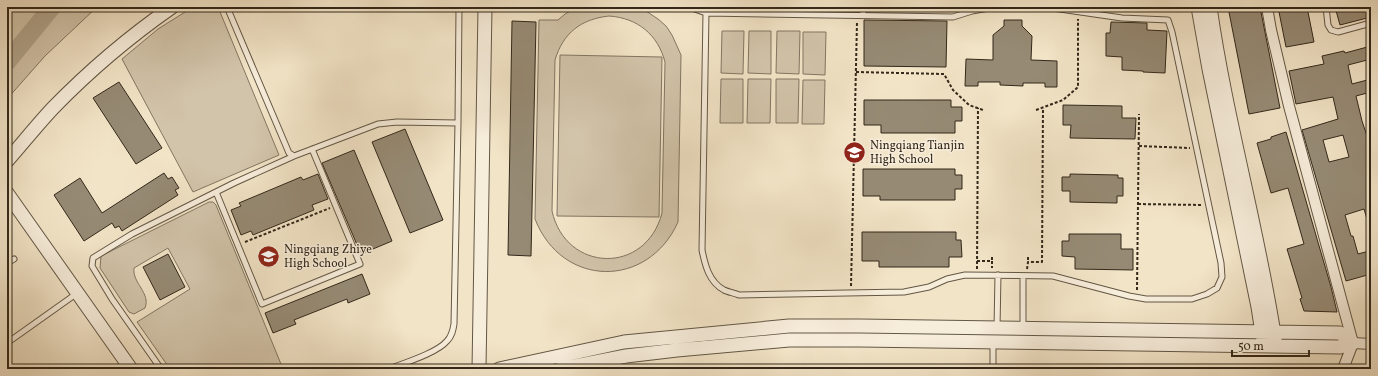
<svg xmlns="http://www.w3.org/2000/svg" width="1378" height="376" viewBox="0 0 1378 376" font-family="Vollkorn,serif">
	<style>
		.green { fill: #d2c4aa; stroke: #827662; fill-rule: evenodd }
		.lines { fill: none; stroke-linecap: round; stroke-linejoin: round }
		.river { stroke: #b1a48c; stroke-width: 18 }
		.building { fill: #968a74; stroke: #33281a; fill-rule: evenodd }
		.service-casing { stroke: #635745; stroke-width: 7 }
		.minor-casing { stroke: #635745; stroke-width: 12 }
		.tertiary-casing { stroke: #635745; stroke-width: 15 }
		.path { stroke: #33281a; stroke-width: 2; stroke-dasharray: 3 2; stroke-linecap: butt }
		.service { stroke: #f7eddb; stroke-width: 5 }
		.minor { stroke: #f7eddb; stroke-width: 10 }
		.tertiary { stroke: #f7eddb; stroke-width: 13 }
		.labels { text-anchor: middle; stroke-width: 3; stroke-linejoin: round; paint-order: stroke }
		.poi-label { font-size: 12px; fill: #33281a; stroke: #f7eddb; text-anchor: start }
	</style>
	<rect width="100%" height="100%" fill="#f2e4c7"/>
	<filter id="stains"><feTurbulence type="fractalNoise" baseFrequency=".005" numOctaves="4"/><feColorMatrix values="0 0 0 0 .2 0 0 0 0 .09 0 0 0 0 .02 0 0 0 .5 -.17"/></filter>
	<radialGradient id="worn" r=".72"><stop offset=".6" stop-color="#630" stop-opacity="0"/><stop offset="1" stop-color="#630" stop-opacity=".3"/></radialGradient>
	<path class="green" d="M7 7H97L45 56 7 99Z
		M193 7H218L279 155 193 192 122 59 158 29Z
		M578 7H640L658 19 666 26 672 35 681 55 678 222C648 289 562 288 535 219L539 20H558L565 14ZM609 16C638 18 658 35 665 62L662 213C646 275 566 273 552 211L555 60C563 33 581 19 609 16Z
		M722 31H744L743 74 721 73Z
		M749 31H771V74L748 73Z
		M777 31H800L799 74 776 73Z
		M803 32H826L825 75 803 74Z
		M560 55 662 57 659 217 557 216Z
		M721 79H743V123H720Z
		M748 79H771L770 123H747Z
		M776 79H799L798 123H776Z
		M803 80H825L824 124H802Z
		M209 202H213L216 205 283 369H170L137 322 190 289 168 248 134 268C132 283 151 293 145 308L134 314 129 312 100 268 101 256Z"/>
	<g class="lines">
		<path class="river" d="M7 62 52 7"/>
	</g>
	<path class="building" d="M1228 7H1260L1280 108 1249 114Z
		M1278 7H1307L1314 42 1286 47Z
		M1335 7H1371V17L1340 25Z
		M864 20 947 21 946 67 864 66Z
		M1004 20H1022V26L1032 36 1031 60 1057 61V87H1045V83H1023V86L1000 85V82H978V86H965L966 59 993 60V35L1004 26Z
		M512 21 536 22 531 256 508 255Z
		M1111 22 1147 23V30L1167 31 1165 73 1143 72V71L1122 70V57L1106 56V33H1110Z
		M1371 46V59L1348 65 1352 84 1371 79V92L1356 96 1362 121 1371 148V226H1369L1364 209 1345 215 1351 236H1353L1358 254 1369 251 1371 258V274L1346 281 1302 130 1338 119 1333 97 1296 104 1289 71 1324 64 1322 56 1344 51 1345 53ZM1343 135 1349 157 1329 162 1323 140Z
		M119 82 162 148 136 164 93 98Z
		M864 100H951V107H962V121H955V133H881V125H864Z
		M1063 105 1122 106V118H1136L1135 139 1070 138 1071 125H1063Z
		M405 129 443 220 410 233 372 142Z
		M1286 132 1331 287 1337 312 1304 311 1300 299 1302 298 1287 249 1304 244 1288 188 1271 193 1257 143 1271 139V137Z
		M354 150 392 241 361 254 322 163Z
		M863 169H955V175H962V189H955V200H880V196H863Z
		M164 173 168 179 172 177 179 188 175 190 178 195 122 231 119 226 115 228 112 223 84 241 54 195 80 178 102 213Z
		M318 174 328 199 312 205 314 210 253 235 251 231 241 235 231 210 241 206 239 203 301 177 303 180Z
		M1070 174 1118 175V178H1123V196H1117V203L1070 202V191H1062V177H1070Z
		M862 232H956V240H961L962 257H949V267H879V261H862Z
		M1069 234H1121V249H1133V270L1075 269V257L1062 256V241H1069Z
		M168 254 185 287 160 300 143 267Z
		M362 274 370 294 348 303 347 299 294 320 296 324 273 333 265 313Z"/>
	<g class="lines">
		<defs>
			<path id="service" d="M227 7 289 153 294 156 378 124 397 122 458 123
				M689 7 706 13
				M994 7 972 11 953 17 706 13 702 250C705 265 709 282 724 290 728 292 734 293 739 295L904 292 929 287 947 279 965 275 1053 276 1129 296 1146 299H1192L1207 294 1217 288 1222 277 1221 263 1172 32 1168 20 1122 18 1046 7
				M1326 7 1328 25 1331 30 1338 32 1371 23
				M863 15V7
				M216 192 262 304 360 264 312 149
				M7 263 14 259
				M997 328 998 275
				M1023 328V276
				M7 343 76 294
				M161 369 112 299 92 266 93 258 132 234 234 183 294 156
				M389 369C404 363 437 353 447 341 452 336 453 330 454 324L458 123 459 7
				M993 369V342"/>
			<path id="minor" d="M1267 7 1271 30 1289 106 1353 343 1343 369
				M1353 343 1371 344"/>
			<path id="tertiary" d="M1198 7 1209 69 1258 307 1263 339
				M1210 7C1226 119 1258 228 1275 340
				M7 161C22 144 37 125 53 108 89 71 129 37 172 7
				M7 193 131 369
				M479 369 485 7
				M499 369 624 342 789 326H860L1340 333 1353 343
				M560 369 626 356 677 350 789 340H860L1340 347 1353 343"/>
		</defs>
		<use href="#service" class="service-casing"/>
		<use href="#minor" class="minor-casing"/>
		<use href="#tertiary" class="tertiary-casing"/>
		<path class="path" d="M856 72 944 74 953 90 969 105 983 110
			M1036 110 1063 100 1078 87V19
			M1139 146 1190 148
			M1138 204 1201 205
			M245 242 330 208
			M992 257V261
			M1028 257V262
			M977 261H992V268
			M977 269 978 108
			M1027 269 1028 262H1042L1043 108
			M851 286 857 22
			M1137 290 1139 114"/>
		<use href="#service" class="service"/>
		<use href="#minor" class="minor"/>
		<use href="#tertiary" class="tertiary"/>
	</g>
	<defs>
		<symbol id="school-disc" viewBox="-11 -11 22 22"><circle r="9.5" fill="#8f2418" stroke="#f7eddb"/><path d="M0-5L7-2L0 1L-7-2ZM-4 1L0 2.5L4 1V4Q0 6-4 4Z" fill="#fff"/></symbol>
	</defs>
	<g fill-rule="evenodd">
		<use href="#school-disc" x="842" y="140" width="25" height="25"/>
		<use href="#school-disc" x="256" y="244" width="25" height="25"/>
	</g>
	<g class="labels">
		<g class="poi-label">
			<text x="870" y="149">Ningqiang Tianjin<tspan x="870" dy="14">High School</tspan></text>
			<text x="284" y="253">Ningqiang Zhiye<tspan x="284" dy="14">High School</tspan></text>
		</g>
	</g>
	<rect width="1378" height="376" fill="none" stroke="#f2e4c7" stroke-width="24"/>
	<rect x="8" y="8" width="1362" height="360" fill="none" stroke="#33281a" stroke-width="2"/>
	<rect x="12" y="12" width="1354" height="352" fill="none" stroke="#33281a"/>
	<path d="M1232 350v6h77v-6" fill="none" stroke="#33281a" stroke-width="2"/>
	<text x="1238" y="350" font-size="12" fill="#33281a" stroke="#f7eddb" stroke-width="3" paint-order="stroke">50 m</text>
	<rect width="100%" height="100%" filter="url(#stains)"/>
	<rect width="100%" height="100%" fill="url(#worn)"/>
</svg>
